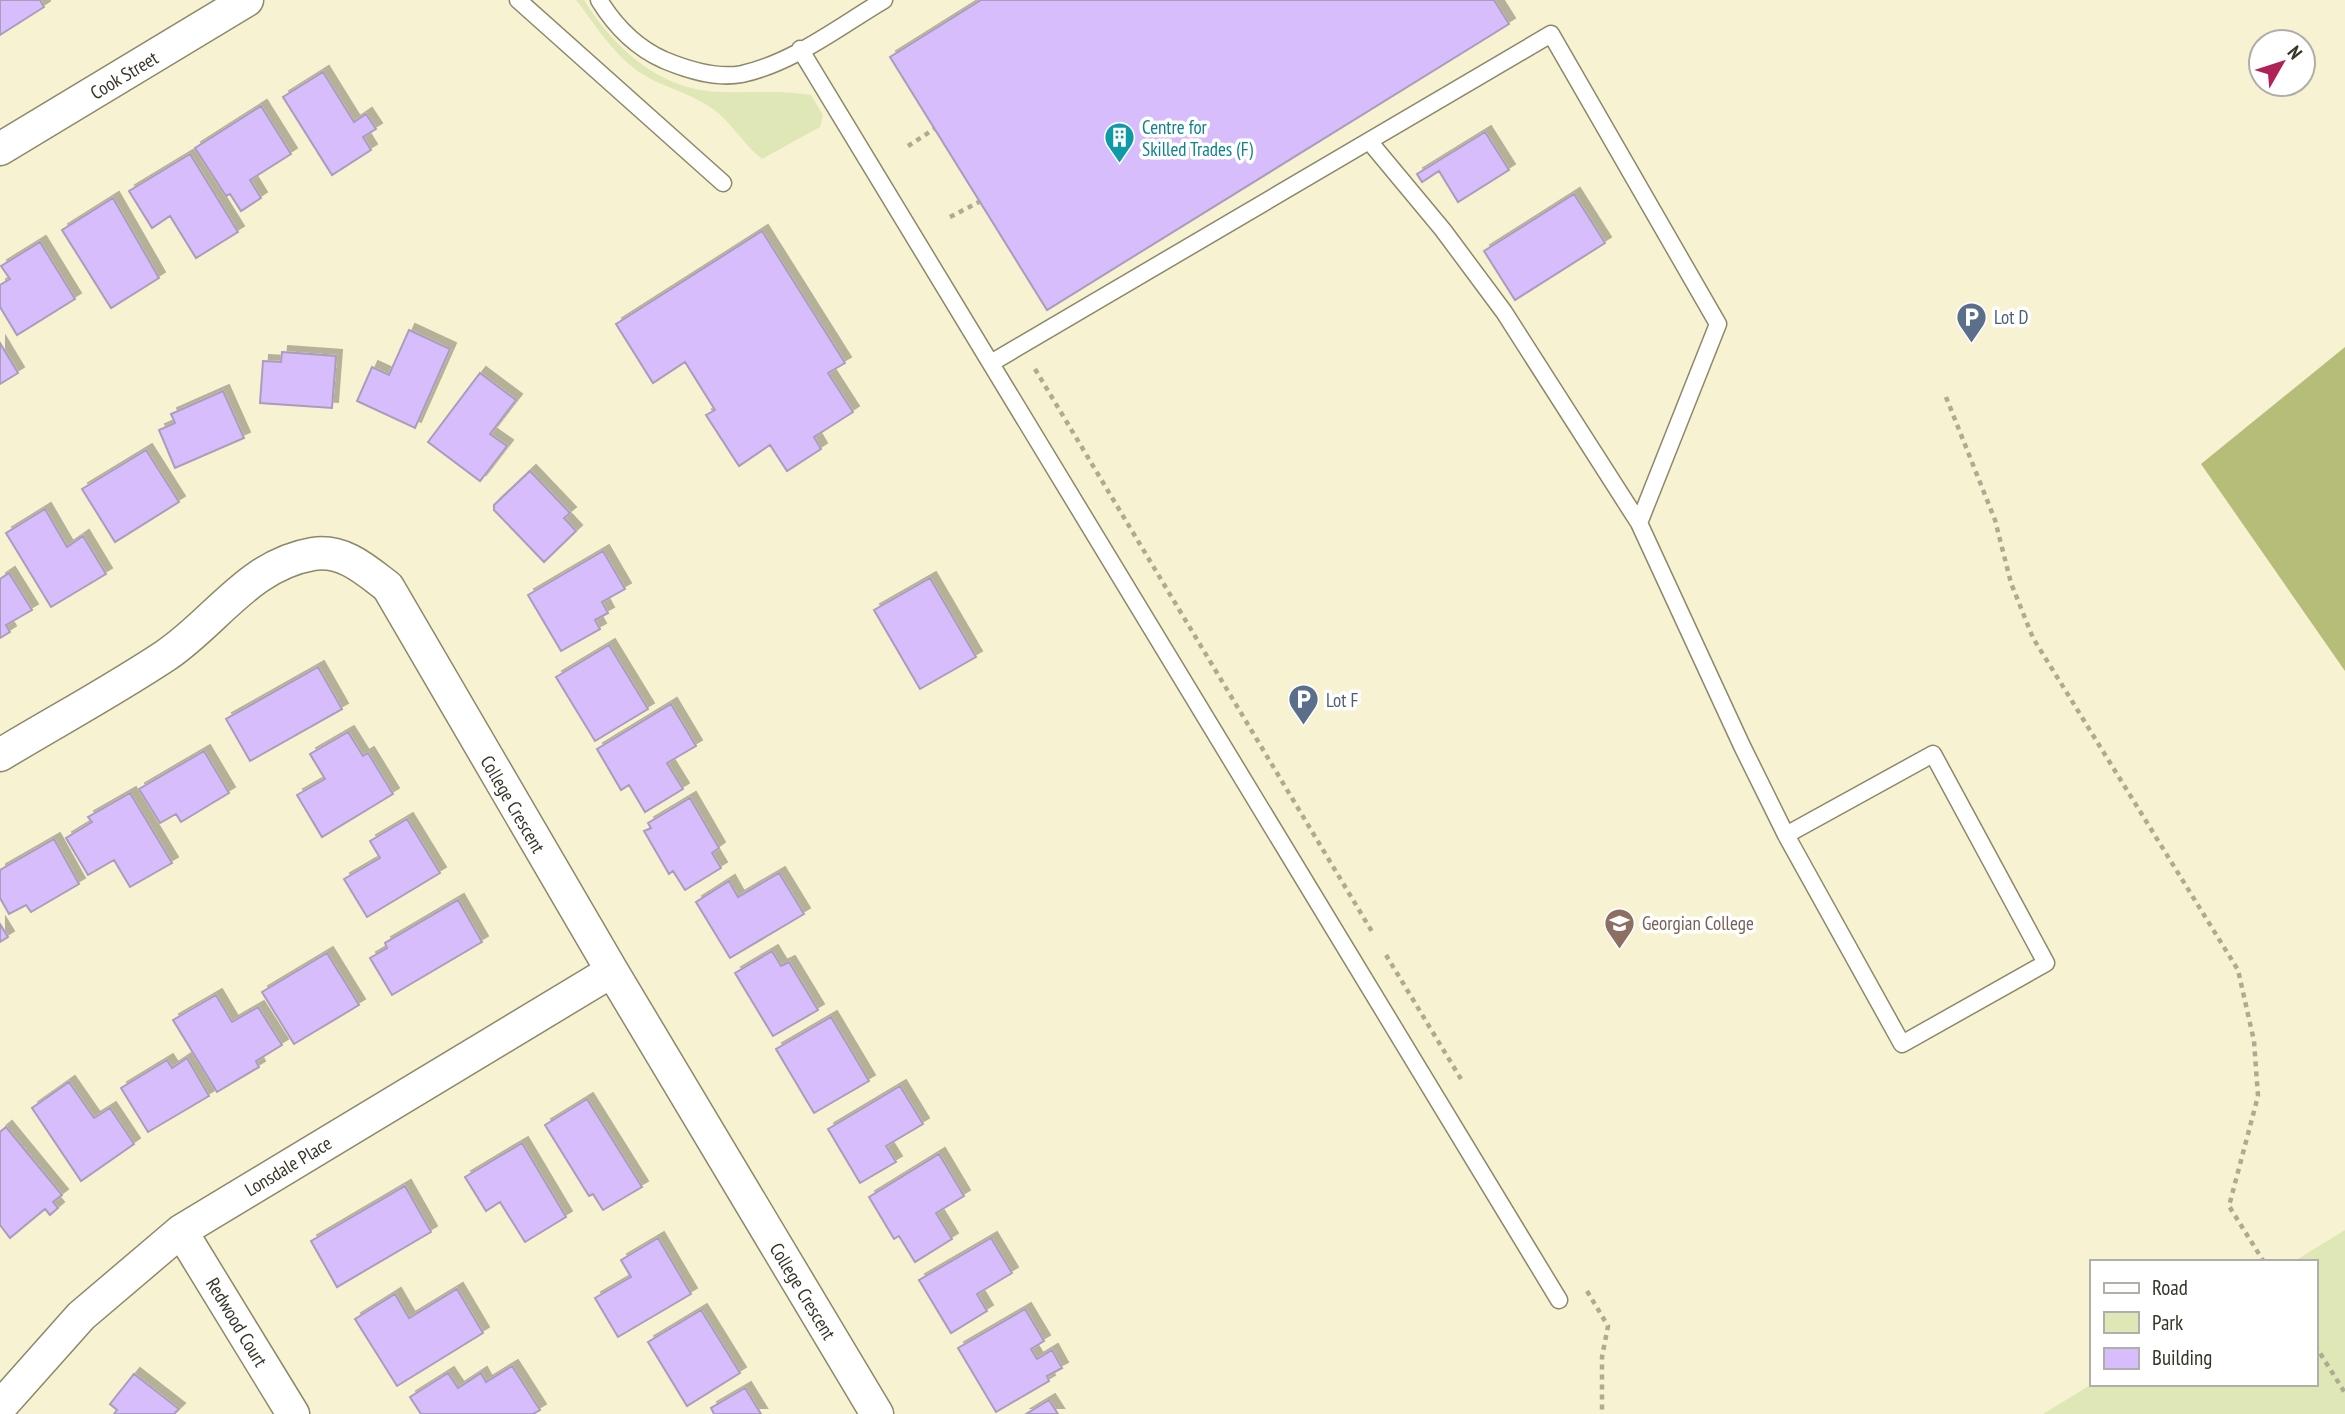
<svg xmlns="http://www.w3.org/2000/svg" width="2345" height="1414" viewBox="0 0 2345 1414" font-family="'PT Sans Narrow',sans-serif">
	<style>
		.green { fill: #e0e7b7 }
		.forest { fill: #b5bd79 }
		.building { fill: #d8bdfc; stroke: #a99dbb; stroke-width: 2; filter: url(#shadow) }
		.lines { fill: none; stroke-linecap: round; stroke-linejoin: round }
		.lane-casing { stroke: #8d886a; stroke-width: 19 }
		.street-casing { stroke: #8d886a; stroke-width: 35 }
		.path { stroke: #aeab91; stroke-width: 4.5; stroke-dasharray: 5 5; stroke-linecap: butt }
		.lane { stroke: #fff; stroke-width: 16 }
		.street { stroke: #fff; stroke-width: 32 }
		.labels { text-anchor: middle; stroke-width: 7; stroke-linejoin: round; paint-order: stroke }
		.street-label { font-size: 19px; fill: #373528; stroke: #fff }
		.culture-label { font-size: 19px; fill: #0d838f; stroke: #fff; text-anchor: start }
		.service-label { font-size: 19px; fill: #4e5e75; stroke: #fff; text-anchor: start }
		.education-label { font-size: 19px; fill: #785e54; stroke: #fff; text-anchor: start }
	</style>
	<defs>
		<filter id="shadow"><feDropShadow dx="6" dy="-6" stdDeviation="0" flood-color="#0004"/></filter>
	</defs>
	<rect width="100%" height="100%" fill="#f7f2d1"/>
	<path class="green" d="M576 0H584C614 48 659 90 720 92 751 93 780 90 811 95L823 115 820 127 762 159C743 144 733 124 713 109 690 92 660 87 636 70 612 52 594 23 576 0Z
		M2345 1230V1414H2043L2092 1384H2315V1262H2293Z"/>
	<path class="forest" d="M2345 347V671L2201 464Z"/>
	<path class="building" d="M0 0H40L44 7 0 35Z
		M981 0H1494L1509 24 1047 310 890 57Z
		M323 72 354 122 366 114 376 129 363 137 371 150 332 175 283 97Z
		M261 106 291 154 250 180 261 198 241 211 230 194 226 196 195 148Z
		M1485 132 1509 170 1458 202 1439 171 1422 182 1417 174Z
		M190 154 238 232 196 258 170 216 152 228 129 191Z
		M1574 194 1605 243 1515 300 1484 251Z
		M113 198 159 278 111 308 62 230Z
		M762 231 845 363 828 373 853 412 814 437 821 449 787 471 770 445 739 466 706 415 715 410 685 362 653 383 616 324Z
		M40 242 75 299 17 335 0 307V285L10 279 1 266Z
		M409 330 450 349 415 428 357 401 372 367 389 375Z
		M0 343 18 373 0 384Z
		M282 352 336 356 332 408 260 403 263 361 281 362Z
		M480 373 516 400 490 434 507 446 480 481 428 442Z
		M223 391 244 438 175 468 159 430 175 423 171 414Z
		M146 450 179 502 115 542 82 489Z
		M530 471 570 513 564 518 576 531 544 562 494 510V505Z
		M45 509 67 547 83 536 106 574 51 607 6 533Z
		M603 551 625 589 602 602 608 613 595 620 600 629 561 651 528 595Z
		M9 573 32 610 6 625 10 632 0 638V579Z
		M930 578 976 657 920 689 874 610Z
		M609 645 648 709 595 741 556 677Z
		M318 667 342 709 250 761 226 719Z
		M671 704 696 746 667 763 683 789 645 812 629 785 621 790 597 749Z
		M348 732 363 756 368 753 393 794 322 837 297 795 325 779 310 754Z
		M204 751 229 793 181 822 176 814 160 823 139 789Z
		M130 793 172 863 130 887 114 860 88 875 66 838 92 822 88 817Z
		M690 798 719 848 712 853 721 868 685 890 673 871 669 874 644 831 651 828 648 823Z
		M407 819 440 873 367 917 344 879 380 858 370 841Z
		M54 839 79 884 31 912 26 905 9 914 0 898V870Z
		M779 873 804 914 730 958 696 902 729 881 738 897Z
		M458 900 482 942 392 995 370 958 387 948 385 943Z
		M0 924 8 937 0 942Z
		M772 951 781 966 789 962 818 1010 773 1036 735 973Z
		M327 953 359 1005 294 1044 262 992Z
		M216 995 232 1022 258 1007 282 1045 256 1061 259 1067 217 1092 173 1020Z
		M831 1017 869 1081 814 1113 776 1049Z
		M187 1058 209 1096 148 1132 121 1088 167 1060 172 1068Z
		M69 1082 94 1118 110 1108 134 1144 81 1181 32 1108Z
		M900 1086 923 1124 886 1146 896 1162 860 1183 828 1129Z
		M587 1099 642 1187 603 1210 593 1194 589 1196 545 1125Z
		M6 1127 62 1195 53 1202 58 1208 50 1215 45 1209 10 1238 0 1225V1132Z
		M522 1143 566 1217 525 1242 500 1202 486 1211 465 1177Z
		M939 1154 964 1196 936 1213 952 1239 915 1262 899 1236 894 1239 869 1197Z
		M405 1186 431 1232 337 1287 311 1241Z
		M658 1238 691 1294 618 1337 595 1298 631 1277 621 1260Z
		M991 1238 1012 1273 977 1294 987 1311 951 1333 919 1280Z
		M457 1289 483 1333 397 1386 355 1319 395 1294 409 1318Z
		M1025 1309 1044 1341 1031 1349 1037 1359 1052 1350 1062 1368 1047 1376 1049 1381 996 1412 958 1348Z
		M701 1310 740 1373 687 1406 648 1342Z
		M512 1366 540 1410 533 1414H421L410 1397 448 1373 458 1388 481 1373 486 1382Z
		M134 1374 179 1409 174 1414H114L117 1410 110 1404Z
		M745 1388 761 1414H714L711 1408Z
		M1049 1400 1058 1414H1026Z"/>
	<g class="lines">
		<defs>
			<path id="lane" d="M518 0 723 183
				M599 0C615 26 637 48 664 60 688 70 716 79 742 74 793 63 840 26 884 0
				M800 49 1559 1300
				M991 363 1551 34 1718 324 1639 523 1504 312 1443 230 1369 141
				M1639 523 1742 746 1786 835 1902 1044 2046 963 1933 754 1786 835"/>
			<path id="street" d="M0 149 247 0
				M0 755C55 722 112 691 165 656 216 622 248 565 313 554 343 549 366 570 388 587L612 971 877 1414
				M181 1231 293 1414
				M0 1407 81 1316 181 1231 612 971"/>
		</defs>
		<use href="#lane" class="lane-casing"/>
		<use href="#street" class="street-casing"/>
		<path class="path" d="M908 146 934 129
			M950 217 979 202
			M1035 369 1374 935
			M1946 397 1995 520 2011 583 2033 638 2238 970 2254 1041 2258 1096 2229 1206 2264 1262
			M1386 955 1461 1079
			M1587 1291 1608 1326 1602 1357V1414
			M2315 1345 2345 1393"/>
		<use href="#lane" class="lane"/>
		<use href="#street" class="street"/>
	</g>
	<defs>
		<symbol id="building-pin" viewBox="-11 -11 22 30"><path d="M0 17L-7.5 6A9.5 9.5 0 1 1 7.5 6Z" fill="#0f9aa8" stroke="#fff"/><path d="M-4-6H4V6H1V3H-1V6H-4ZM-2.5-4.3h1.7v1.8h-1.7ZM.8-4.3h1.7v1.8H.8ZM-2.5-1h1.7V.8h-1.7ZM.8-1h1.7V.8H.8Z" fill="#fff"/></symbol>
		<symbol id="parking-pin" viewBox="-11 -11 22 30"><path d="M0 17L-7.5 6A9.5 9.5 0 1 1 7.5 6Z" fill="#5c6f8a" stroke="#fff"/><path d="M-3.5-5.5H1a3.5 3.5 0 0 1 0 7H-1V5.5H-3.5ZM-1-3.4V-.6H.8a1.4 1.4 0 0 0 0-2.8Z" fill="#fff"/></symbol>
		<symbol id="university-pin" viewBox="-11 -11 22 30"><path d="M0 17L-7.5 6A9.5 9.5 0 1 1 7.5 6Z" fill="#8d6e63" stroke="#fff"/><path d="M0-5L7-2L0 1L-7-2ZM-4 1L0 2.5L4 1V4Q0 6-4 4Z" fill="#fff"/></symbol>
	</defs>
	<g fill-rule="evenodd">
		<use href="#building-pin" x="1102" y="120" width="35" height="47"/>
		<use href="#parking-pin" x="1954" y="300" width="35" height="47"/>
		<use href="#parking-pin" x="1286" y="682" width="35" height="47"/>
		<use href="#university-pin" x="1602" y="906" width="35" height="47"/>
	</g>
	<g class="labels">
		<g class="street-label">
			<text transform="translate(124 75) rotate(-31)" y="7">Cook Street</text>
			<text transform="translate(513 804) rotate(60)" y="7">College Crescent</text>
			<text transform="translate(288 1166) rotate(-31)" y="7">Lonsdale Place</text>
			<text transform="translate(803 1291) rotate(59)" y="7">College Crescent</text>
			<text transform="translate(237 1322) rotate(59)" y="7">Redwood Court</text>
		</g>
		<g class="culture-label">
			<text x="1142" y="134">Centre for<tspan x="1142" dy="22">Skilled Trades (F)</tspan></text>
		</g>
		<g class="service-label">
			<text x="1994" y="324">Lot D</text>
			<text x="1326" y="707">Lot F</text>
		</g>
		<g class="education-label">
			<text x="1642" y="930">Georgian College</text>
		</g>
	</g>
	<rect x="2090" y="1260" width="228" height="126" fill="#ffffff" stroke="#afaea9" stroke-width="2"/>
	<rect x="2104" y="1283" width="35" height="10" fill="#ffffff" stroke="#afaea9" stroke-width="2"/>
	<text x="2152" y="1295" font-size="21" fill="#373528">Road</text>
	<rect x="2104" y="1312" width="35" height="21" fill="#e0e7b7" stroke="#afaea9" stroke-width="2"/>
	<text x="2152" y="1330" font-size="21" fill="#373528">Park</text>
	<rect x="2104" y="1348" width="35" height="21" fill="#d8bdfc" stroke="#afaea9" stroke-width="2"/>
	<text x="2152" y="1365" font-size="21" fill="#373528">Building</text>
	<g transform="translate(2282 63) rotate(51)"><circle r="33" fill="#ffffff" stroke="#afaea9" stroke-width="2"/>
	<path d="M0-5L12 26L0 18L-12 26Z" fill="#b02157"/>
	<text y="-10" font-size="19" font-weight="bold" text-anchor="middle" fill="#373528">N</text>
	</g>
</svg>
